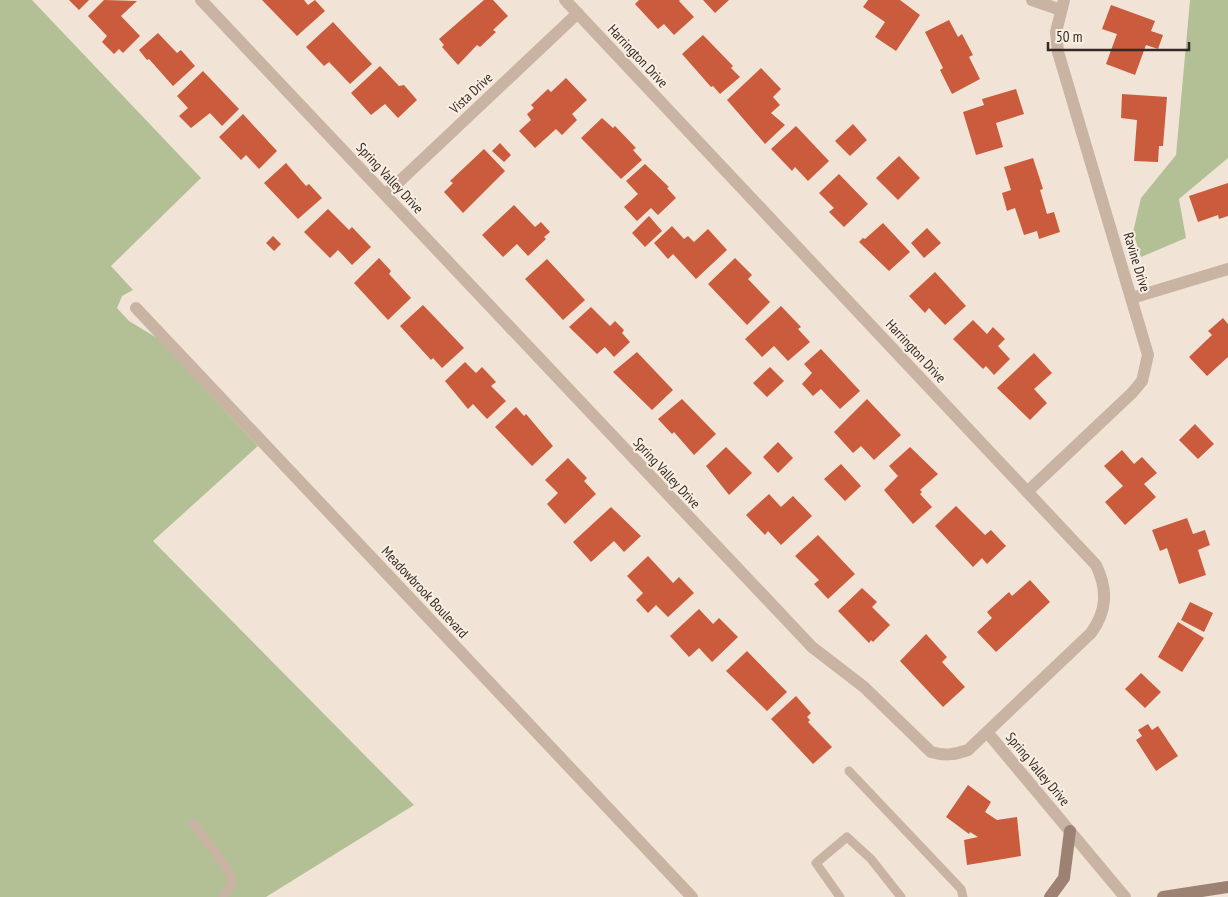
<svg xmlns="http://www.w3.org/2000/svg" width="1228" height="897" viewBox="0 0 1228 897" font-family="'PT Sans Narrow',sans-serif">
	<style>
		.green { fill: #b3c096 }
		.building { fill: #ca5b3c }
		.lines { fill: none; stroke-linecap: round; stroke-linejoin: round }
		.service { stroke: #c9b3a2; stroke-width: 9 }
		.minor { stroke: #c9b3a2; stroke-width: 12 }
		.secondary { stroke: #9d8274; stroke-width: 12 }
		.labels { text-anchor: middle; stroke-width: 4; stroke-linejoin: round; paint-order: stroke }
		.street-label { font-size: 14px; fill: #342925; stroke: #f9eee2 }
	</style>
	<rect width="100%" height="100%" fill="#f1e4d6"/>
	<path class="green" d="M0 0H32L201 178 111 266 133 290 122 296 117 308 129 321 157 338 258 446 153 541 414 805 266 897H0Z
		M1190 0H1228V158L1179 199 1186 238 1141 257 1133 232 1141 198 1176 155Z"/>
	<path class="building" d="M69 0H89L79 10Z
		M104 0 137 1 121 16 140 36 123 53 119 49 114 54 102 42 107 36 88 16Z
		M262 0H304L308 5 315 0 325 11 297 36Z
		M484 0H493L508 16 493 30 496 32 480 47 477 45 458 65 442 47 444 45 439 39Z
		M639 0H680L679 1 694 17 674 35 664 24 658 29 635 4Z
		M703 0H729L715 13Z
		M868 0H900L920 15 896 51 875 37 885 22 863 7Z
		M1111 5 1155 21 1151 31 1163 35 1158 49 1146 45 1135 75 1106 64 1117 34 1102 29Z
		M949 20 958 37 962 34 973 55 969 57 980 79 952 94 940 70 943 68 925 32Z
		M333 22 372 64 350 84 329 62 324 66 306 47Z
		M158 33 177 53 181 50 195 66 173 86 149 59 147 60 139 50Z
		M703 35 733 66 731 68 740 77 720 94 713 86 711 87 682 54Z
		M380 66 399 86 404 85 417 100 398 118 385 104 371 115 351 93Z
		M761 68 781 89 773 97 780 105 771 113 785 125 765 144 727 100Z
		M203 71 239 109 222 126 210 113 191 128 179 116 188 108 177 96Z
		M566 78 587 100 572 114 577 120 562 135 556 129 535 148 519 131 531 120 527 114 534 108 531 105 548 89 551 92Z
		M1016 89 1024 114 996 123 1003 147 976 155 963 112 984 105 982 99Z
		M1122 94 1167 97 1163 146H1159L1158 162 1134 161 1137 120 1121 118Z
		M243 114 277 151 259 169 246 155 241 160 219 137Z
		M602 118 613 128 615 126 636 148 633 150 642 160 621 179 581 138Z
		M853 124 867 140 850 156 835 141Z
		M796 126 829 161 808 181 795 167 792 171 771 149Z
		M500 143 511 155 504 162 492 151Z
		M484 149 505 171 463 213 444 192 453 183 450 181Z
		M899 156 920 178 898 200 876 178Z
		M1033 158 1043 189 1040 190 1047 214 1054 212 1060 232 1039 239 1037 231 1024 235 1015 208 1007 211 1002 193 1011 190 1004 167Z
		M286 163 306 186 309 184 322 198 298 219 264 183Z
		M645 164 669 187 667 188 676 198 658 215 651 208 637 221 624 207 638 194 626 181Z
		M839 174 868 204 844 227 829 212 834 208 819 193Z
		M1228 183V216L1219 219 1218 215 1198 222 1189 196Z
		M514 205 535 227 541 222 550 232 544 237 546 239 528 256 517 244 503 257 482 235Z
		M328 209 349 230 352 227 371 247 352 265 338 250 330 258 304 232Z
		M649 216 662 231 645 247 632 233Z
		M883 223 910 252 889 271 859 242 863 238 865 239Z
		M672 226 684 239 688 236 694 242 708 229 727 250 696 279 673 254 668 259 654 243Z
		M927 228 941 243 924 258 911 243Z
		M273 236 281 244 274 251 266 243Z
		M379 258 391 271 389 274 411 298 388 320 354 283Z
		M735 258 752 275 748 279 770 302 747 325 708 284Z
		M547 259 585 300 563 320 525 279Z
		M935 272 966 306 945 325 929 308 925 313 909 296Z
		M423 305 464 348 442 368 433 358 431 360 400 326Z
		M781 306 801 327 798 329 810 342 788 361 774 346 762 357 745 339Z
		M591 307 610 326 615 321 624 330 622 333 630 342 614 357 605 347 597 354 569 327Z
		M1223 318 1228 324V357L1207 376 1189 357 1212 335 1208 331Z
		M973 320 987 334 993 327 1005 339 998 346 1010 359 994 375 986 366 983 369 953 339Z
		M821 349 860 391 840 409 821 389 813 396 802 384 812 373 804 364Z
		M637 352 673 390 652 410 613 372Z
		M1034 353 1052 373 1034 389 1047 403 1030 420 997 388Z
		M465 362 476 373 482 367 496 382 491 386 506 401 487 419 473 404 468 409 445 381Z
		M770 367 784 381 767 397 753 383Z
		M682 399 716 434 694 455 674 432 672 434 658 419Z
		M867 399 901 435 874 460 861 446 853 453 834 432Z
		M516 407 524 416 526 414 553 446 532 466 495 427Z
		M1195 424 1214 444 1198 459 1179 440Z
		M778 442 793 458 778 473 763 457Z
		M726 447 752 473 729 495 706 466Z
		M910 447 938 474 920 490 922 492 920 494 932 507 913 524 884 490 898 476 889 466Z
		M1122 450 1134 464 1142 457 1157 473 1144 484 1156 497 1125 525 1105 502 1123 486 1104 466Z
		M568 458 587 478 584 481 596 494 565 524 547 504 558 493 545 480Z
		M841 464 861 486 845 501 824 479Z
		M769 494 781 507 793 496 812 516 781 545 768 531 765 535 746 515Z
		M956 506 985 535 991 530 1006 546 987 564 982 558 973 567 935 526Z
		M611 507 641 536 624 552 614 541 591 562 573 542Z
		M1187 518 1193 534 1205 530 1210 545 1198 550 1206 575 1179 584 1167 548 1160 551 1152 530Z
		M818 535 855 574 828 599 814 584 819 580 795 556Z
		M648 556 673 583 679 577 694 593 668 617 656 605 648 613 636 600 643 593 627 576Z
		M1030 580 1050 602 996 652 977 632 992 618 987 612 1009 592 1012 596Z
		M862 588 877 602 872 607 890 625 873 642 871 640 869 643 838 611Z
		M1190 602 1213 613 1204 632 1181 620Z
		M699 609 713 624 719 618 738 637 712 662 699 648 689 657 670 636Z
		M1178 622 1204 638 1182 672 1158 657Z
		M926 634 947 657 942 662 965 687 943 707 900 661Z
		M747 651 787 692 767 711 726 671Z
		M1141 673 1161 692 1145 708 1125 689Z
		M796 696 811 713 807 717 810 720 808 722 832 747 813 764 771 719Z
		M1148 724 1152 730 1158 726 1178 756 1156 771 1136 740 1142 736 1138 730Z
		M968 785 991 802 985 812 997 820 1017 817 1021 856 967 865 964 840 978 837 970 832 969 834 946 817Z"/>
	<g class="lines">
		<path class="service" d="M849 771 961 889 963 897
			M193 823C200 834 231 870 232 880 232 887 227 892 222 897
			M840 897 816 863 847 837 871 859 901 897"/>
		<path class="minor" d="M201 0 812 647 864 687 931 752C945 756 954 755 968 750L1091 633C1107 611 1108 590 1096 565L565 0
			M1032 0 1061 10
			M385 195 578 13
			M1132 298 1228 269
			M136 308 692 897
			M1028 491 1132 393 1142 381 1148 355 1058 52 1056 32 1064 0
			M987 732 1125 897"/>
		<path class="secondary" d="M1050 897 1064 878 1070 831
			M1163 897 1228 887"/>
	</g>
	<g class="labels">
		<g class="street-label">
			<text transform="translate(638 56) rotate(47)" y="5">Harrington Drive</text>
			<text transform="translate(471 93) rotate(-43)" y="5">Vista Drive</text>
			<text transform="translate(390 178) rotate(47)" y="5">Spring Valley Drive</text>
			<text transform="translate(1137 262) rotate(73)" y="5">Ravine Drive</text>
			<text transform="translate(916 351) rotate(47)" y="5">Harrington Drive</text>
			<text transform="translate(667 473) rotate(47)" y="5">Spring Valley Drive</text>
			<text transform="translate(425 592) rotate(47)" y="5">Meadowbrook Boulevard</text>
			<text transform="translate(1038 769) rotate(50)" y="5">Spring Valley Drive</text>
		</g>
	</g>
	<path d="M1048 42v8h141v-8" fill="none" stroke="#342925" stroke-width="2.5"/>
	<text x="1056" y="42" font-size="15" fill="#342925" stroke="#f9eee2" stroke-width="4" paint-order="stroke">50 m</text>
</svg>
